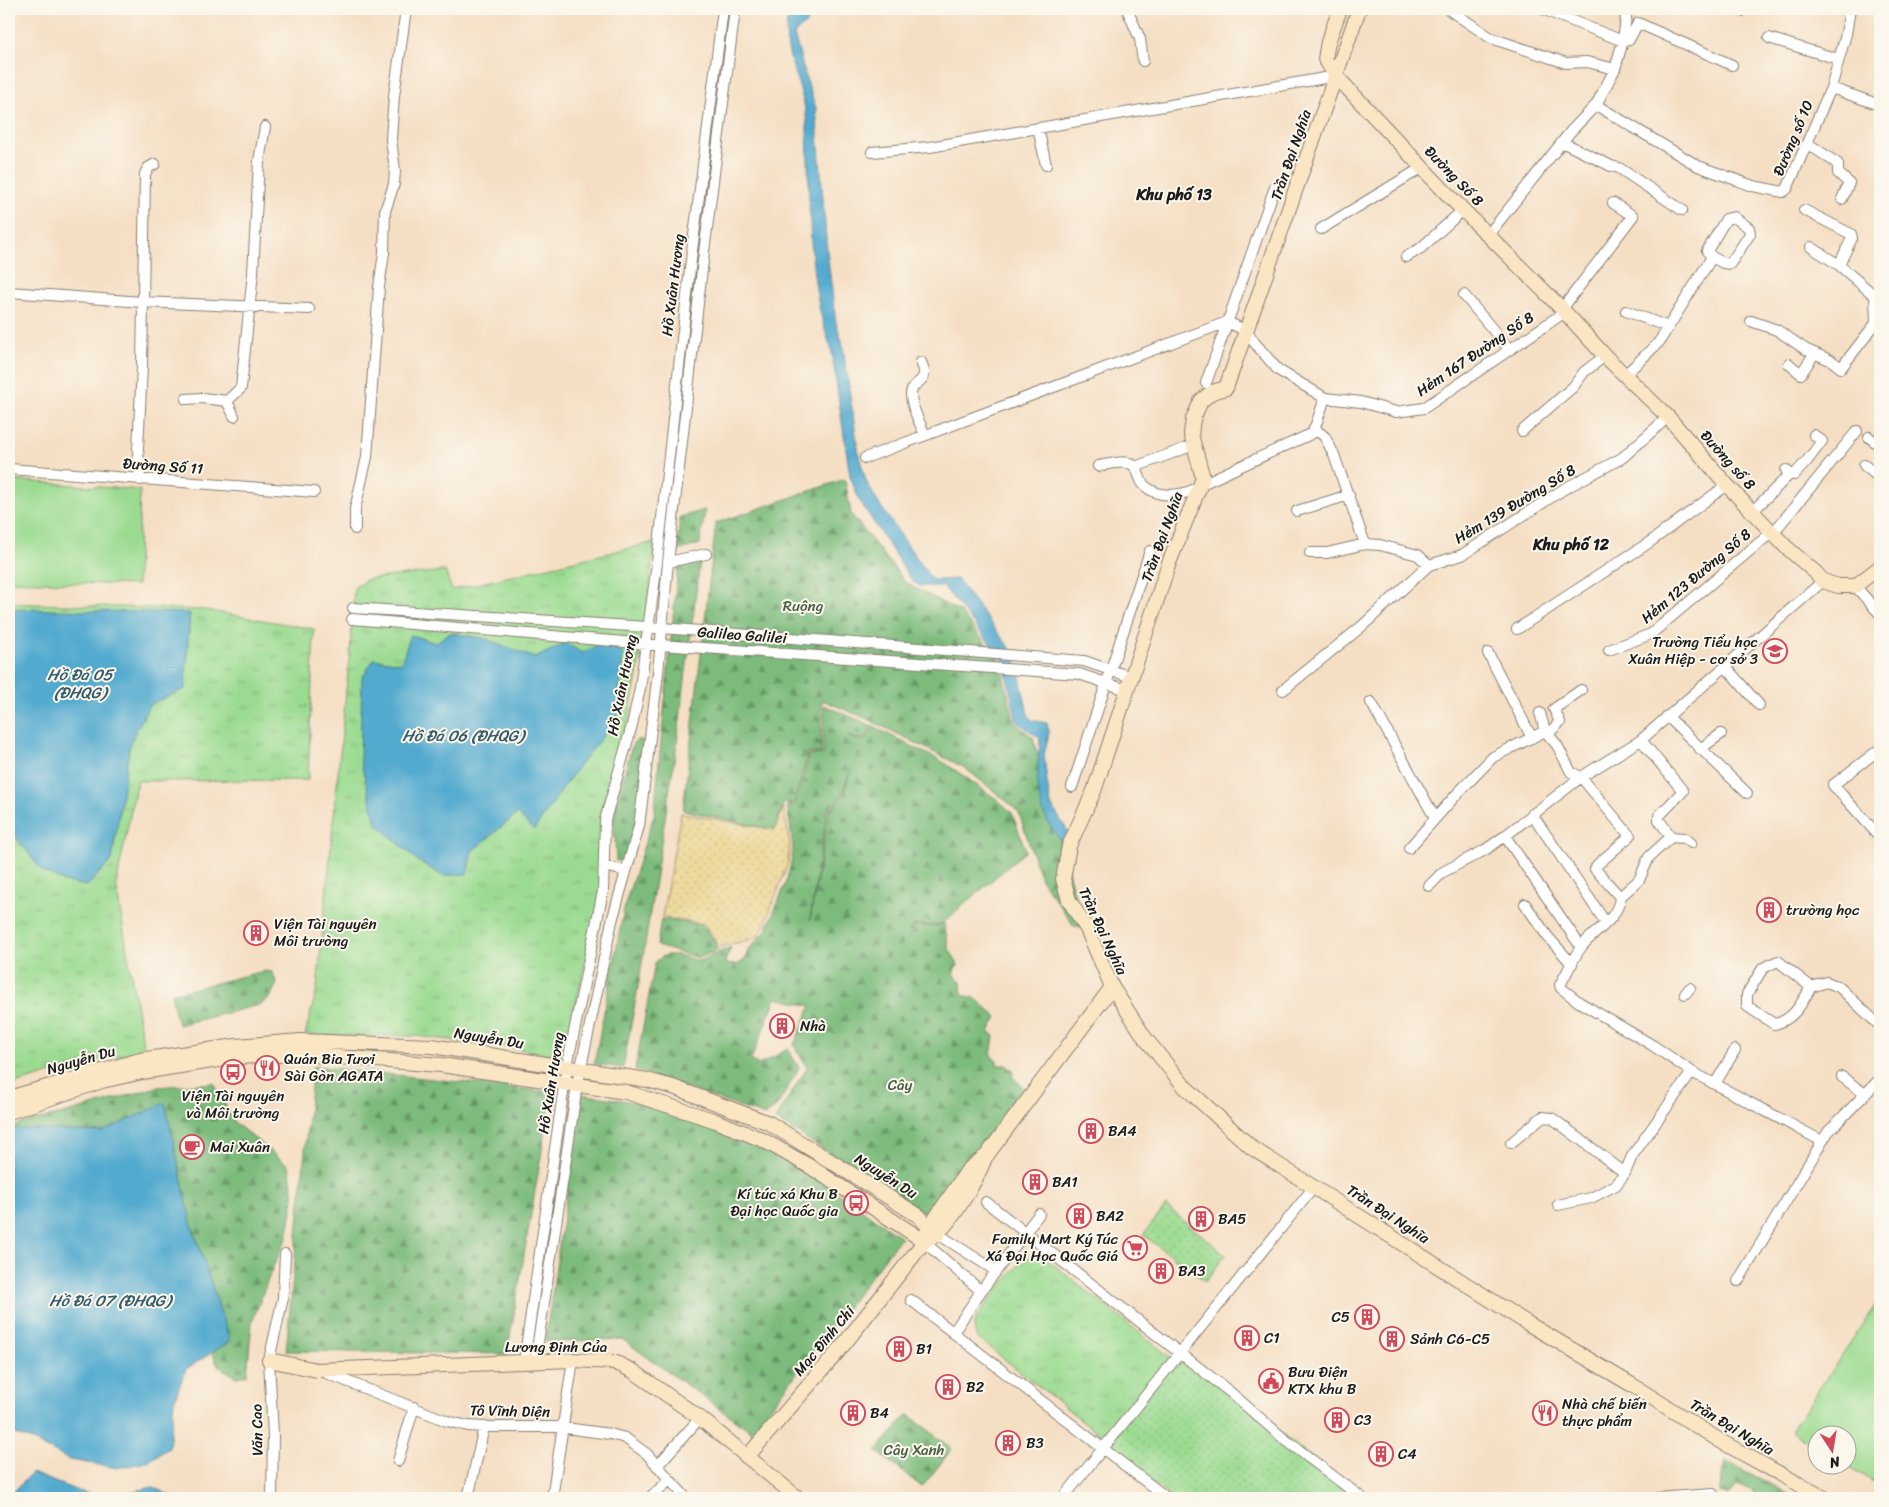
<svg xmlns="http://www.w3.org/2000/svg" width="1889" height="1507" viewBox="0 0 1889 1507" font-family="Sriracha,sans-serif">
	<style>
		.grass { fill: url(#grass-tufts); stroke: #5c7c56; fill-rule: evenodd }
		.forest { fill: url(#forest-firs); stroke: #4c6c4c; fill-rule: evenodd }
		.sand { fill: url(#sand-dots); stroke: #857b5d }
		.park { fill: url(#park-dots); stroke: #5c7c56 }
		.garden { fill: #9bdb91; stroke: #5c7c56 }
		.water { fill: #52aacf; stroke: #376376 }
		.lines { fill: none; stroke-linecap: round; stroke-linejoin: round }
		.street-casing { stroke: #887e70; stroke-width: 12 }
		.secondary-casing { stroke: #887e70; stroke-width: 16 }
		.street { stroke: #fff; stroke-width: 10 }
		.secondary { stroke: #fbe6c4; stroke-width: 14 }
		.labels { text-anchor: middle; stroke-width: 4; stroke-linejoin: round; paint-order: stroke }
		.street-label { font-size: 15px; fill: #1c1c1c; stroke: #fbf7ec }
		.park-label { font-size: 15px; fill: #485f45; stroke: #fbf7ec }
		.poi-label { font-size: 15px; fill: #1c1c1c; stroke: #fbf7ec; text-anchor: start }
		.neighbourhood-label { font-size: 16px; font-weight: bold; fill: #1c1c1c; stroke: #fbf7ec }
		.water-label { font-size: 16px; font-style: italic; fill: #345c6d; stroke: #fbf7ec }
	</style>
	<defs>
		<pattern id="grass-tufts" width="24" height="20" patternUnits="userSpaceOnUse" patternTransform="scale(1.25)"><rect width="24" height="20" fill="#9bdb91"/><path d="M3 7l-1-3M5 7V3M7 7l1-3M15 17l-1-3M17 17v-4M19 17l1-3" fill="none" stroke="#85bb7c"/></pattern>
		<pattern id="forest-firs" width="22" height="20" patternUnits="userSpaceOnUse" patternTransform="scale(1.25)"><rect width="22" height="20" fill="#7cbb7b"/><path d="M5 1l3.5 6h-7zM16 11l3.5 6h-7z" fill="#659764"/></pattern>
		<pattern id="sand-dots" width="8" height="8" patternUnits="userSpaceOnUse" patternTransform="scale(1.25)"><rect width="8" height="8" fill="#eeda9e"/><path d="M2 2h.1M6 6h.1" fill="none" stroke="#ccba88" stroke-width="1.8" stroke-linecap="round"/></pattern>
		<pattern id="park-dots" width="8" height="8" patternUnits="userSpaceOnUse" patternTransform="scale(1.25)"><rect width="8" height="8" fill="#9bdb91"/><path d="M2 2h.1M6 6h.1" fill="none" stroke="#85bb7c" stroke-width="1.8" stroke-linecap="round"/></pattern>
	</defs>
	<rect width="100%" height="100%" fill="#fbf7ec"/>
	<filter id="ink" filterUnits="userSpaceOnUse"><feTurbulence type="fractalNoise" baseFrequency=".02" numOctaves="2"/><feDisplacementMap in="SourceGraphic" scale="10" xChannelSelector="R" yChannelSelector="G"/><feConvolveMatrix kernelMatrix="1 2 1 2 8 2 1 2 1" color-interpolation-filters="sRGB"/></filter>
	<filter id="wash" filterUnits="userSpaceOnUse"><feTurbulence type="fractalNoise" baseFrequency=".0096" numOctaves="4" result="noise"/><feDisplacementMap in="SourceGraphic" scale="20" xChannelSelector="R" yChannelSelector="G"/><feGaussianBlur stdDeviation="1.12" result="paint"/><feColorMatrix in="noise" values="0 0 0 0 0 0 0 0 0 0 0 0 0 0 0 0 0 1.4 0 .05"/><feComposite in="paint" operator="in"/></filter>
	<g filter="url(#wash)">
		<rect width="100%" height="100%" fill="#f5dfc4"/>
		<path class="grass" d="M655 542 642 647 627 729 603 804 604 879 564 1058 504 1046 415 1036 305 1035 317 989 351 641 354 588 367 579 445 571 452 590ZM450 633 483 638 535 658 566 643 582 653 572 775 534 829 517 814 472 851 375 659 401 663 411 635 436 643Z
			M9 603 205 610 314 629 308 780 137 781 116 885 144 1050 81 1064 9 1086V832L11 830 20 842 126 765 130 743 149 705 190 614 9 609Z
			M1037 1254 1044 1257 1170 1357 1107 1440 976 1337 974 1327 976 1318C988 1303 1019 1257 1037 1254Z"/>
		<path class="forest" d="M845 479 851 514 906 583 960 612 999 659 1015 723 1033 737 1083 927 1074 926 1041 879 1019 813 1010 804 965 768 872 721 822 700 821 753H808L794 803 784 802 774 830 683 810 716 523Z
			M705 510 700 544 677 551 680 517Z
			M700 561 677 743 639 982 623 1068 594 1064 625 904 654 815 678 566Z
			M824 705 870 725V731L865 738 858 739 847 736 858 740H865L872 731V726L945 763 998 800 1012 813 1026 851 944 922V924L937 925H913L909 931 913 926H938L944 924 949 949 957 962 958 966 954 970 955 977 961 982 962 995 975 998 997 1017 989 1032 994 1036 991 1056 997 1060V1065H1006L1014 1071 1012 1076 1026 1090 943 1207 926 1214 775 1119 807 1068 794 1045 811 1006 776 998 751 1060 759 1065 788 1049 799 1068 778 1105 765 1116 635 1070 655 963C666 948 684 957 699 961L731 947 725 961 727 965 739 964 745 959 748 950 766 931 785 885 791 864 793 846 787 804 795 805 809 755 823 754ZM851 769 842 798 829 810 810 920 827 810 840 798Z
			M640 739 645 743 642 796 627 859 616 861 614 817 620 789 632 746 634 742Z
			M661 919 702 925 713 939 718 950 699 958 657 946Z
			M264 971 272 972 277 983 270 998 259 1005 178 1025 171 994Z
			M313 1066 552 1092 507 1354 286 1351Z
			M214 1083 234 1122 289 1166 294 1198 287 1238 272 1269 252 1322 247 1375 236 1377 218 1366 212 1352 230 1341 191 1222 165 1103 102 1132 9 1128 23 1123 67 1113 157 1087Z
			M581 1094 635 1102 704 1124 756 1147 804 1170 901 1237 752 1432 622 1339 545 1342Z
			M908 1414 952 1449 922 1487 876 1451Z
			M1726 1461 1797 1498H1764L1738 1484 1729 1496 1720 1492 1721 1477Z"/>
		<path class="sand" d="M783 807 790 844 788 863 763 929 756 938 720 947 704 924 662 917 681 813 775 830Z"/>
		<path class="park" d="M1166 1206 1226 1255 1205 1281 1143 1235Z
			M1181 1353 1362 1498H1172L1104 1447Z"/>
		<path class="garden" d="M9 480 140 490 137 585 9 581Z
			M1880 1298V1486L1846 1465V1434H1816V1447L1791 1431Z"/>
		<path class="water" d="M791 9H812C813 21 802 26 794 34L805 75 816 108 827 251 836 323 842 341 859 455 866 481 879 504 932 580 957 579 1015 655 1028 714 1031 720 1047 723 1049 733 1044 755 1047 782 1051 805 1069 833 1063 843C1032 808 1037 781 1040 738L1017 722 1003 660 943 586H919L912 581 859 500 850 476 831 348C809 291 810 219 808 159 807 143 808 125 805 109 800 79 776 39 791 9Z
			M9 609 190 613 185 689 149 705 130 743 112 860 87 886 65 882 43 872 11 831 9 832Z
			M450 633 483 638 535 658 566 643 582 653 606 641 623 652 617 718 572 775 534 830 517 814 472 851 467 874 443 876 418 861 376 823 360 759 362 678 374 659 401 663 411 635 435 643Z
			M165 1103 191 1222 230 1341 186 1369 174 1401 169 1448 147 1462 117 1468 70 1460 29 1439 9 1432V1128L102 1132Z
			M32 1473 78 1491 107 1497 153 1487 175 1498H9V1496Z"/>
	</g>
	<g filter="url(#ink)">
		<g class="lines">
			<defs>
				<path id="street" d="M1127 9 1140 39 1143 61
					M1448 9 1491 38 1566 63 1587 62 1615 69
					M1542 9 1623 41 1629 40 1638 23 1732 65
					M1738 9 1742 11
					M1769 38 1838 59
					M1831 88 1846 34 1850 9
					M1596 105 1698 166 1753 186 1783 192 1787 189 1831 88 1880 105
					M1038 128 1046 165
					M1562 142 1611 166 1619 168 1682 210
					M1807 143 1838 164V173L1849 183 1842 199
					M872 152 930 147 1336 76
					M1804 210 1851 234 1852 238 1839 265
					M1321 229 1423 167
					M1488 235 1571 131 1596 105 1615 69 1623 41 1627 9
					M1811 247 1839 265 1875 296 1876 323
					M1406 257 1421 248 1463 210
					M9 292 142 302 309 309
					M1464 295 1509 349
					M1562 309 1633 216 1613 203
					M1626 311 1668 327
					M1751 321 1777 330 1805 349 1832 361 1841 368 1876 323 1880 325
					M921 362C932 386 910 378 911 396 912 409 920 423 925 435
					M1789 364 1801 374 1814 354
					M1625 375 1659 342 1712 257 1707 251 1726 219 1734 217 1749 228 1750 234 1730 264 1723 263 1712 257
					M1206 383 1275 187
					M186 399 202 398 227 401
					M234 416 227 401 241 388 253 273 259 161 265 127
					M1314 428 1325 437 1334 455 1365 544
					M1522 431 1573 387 1584 372 1605 356
					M1869 437 1880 446
					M865 458 1227 322 1247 331 1254 342 1278 370 1325 398 1361 402 1396 412 1424 408 1565 312
					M1864 465 1880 478
					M1098 466C1107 465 1124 459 1133 465 1139 470 1139 480 1144 485 1159 500 1188 496 1202 484L1313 433 1325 398
					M1135 467 1194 445
					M9 469 314 492
					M1790 474 1794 475 1807 461 1822 441 1814 435
					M140 480 138 449 142 367 145 174 148 168 155 164
					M1297 511 1349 495
					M1753 511 1790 474 1786 470
					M355 529V509L367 457 379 287 384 253 385 211 394 184 395 171 391 139 394 96 406 9
					M1773 533 1857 431
					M1310 553H1327L1365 544 1380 545 1418 555 1429 565
					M668 562 706 554
					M1855 586 1880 614
					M353 608 662 628 1084 661 1131 677
					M352 619 660 645 1079 674 1127 690
					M1517 629 1650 542 1727 485
					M1609 650 1651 634 1772 532
					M1488 653 1532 738
					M1725 666 1759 705
					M1283 690 1361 627 1429 565 1462 555 1564 489 1622 458 1668 417
					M1371 702 1435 818
					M1540 713 1545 731 1557 745 1571 772 1581 777 1641 740 1823 581
					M1667 716 1747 793
					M1548 734 1560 722 1554 709 1581 690
					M1641 740 1683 791 1659 816V820L1671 837 1649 857 1639 880 1620 897C1618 920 1595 930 1582 946 1574 956 1567 973 1560 985L1561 988 1579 1002 1652 1045 1692 1072 1822 1141
					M1700 749 1721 734
					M1880 749 1833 785 1880 837
					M1072 787 1150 551
					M1532 814 1606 923
					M1505 836 1581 947
					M1671 837 1685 838 1691 843
					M1409 848 1457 794 1493 757 1545 731
					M604 866 625 871
					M1429 886 1443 872 1485 850 1505 836 1581 777 1630 836 1597 865 1595 869 1620 897
					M1525 904 1548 937 1572 964
					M1811 987C1802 1003 1793 1021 1774 1024L1747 1006V994L1763 968 1778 961 1811 987 1827 982 1839 987 1880 1026
					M1685 994 1690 988
					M1842 1077 1865 1094
					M1715 1084 1735 1050
					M1511 1143 1542 1117 1552 1118 1625 1173
					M986 1202 1230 1392 1283 1438 1362 1498
					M1558 1205 1591 1198 1616 1185 1625 1173 1632 1156 1692 1072
					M938 1234 996 1271
					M924 1242 981 1291
					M1738 1281 1828 1132 1880 1079
					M911 1300 1167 1498
					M953 1333 981 1291 1039 1214
					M524 1362 567 1066 603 891 605 820 632 725 640 688 656 571 692 251 723 9
					M535 1362 577 1086 612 921 639 826 658 673 668 562 704 252 735 9
					M321 1371 447 1421 468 1426 484 1427H558L610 1434 625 1438 647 1454 686 1498
					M398 1461 414 1407
					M657 1466 700 1418
					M272 1498 273 1436 269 1360 283 1298 285 1254
					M468 1498 484 1427
					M552 1498 573 1360
					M649 1498 670 1480
					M1063 1498 1314 1187
					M1657 1498 1713 1494"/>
				<path id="secondary" d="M1340 9 1328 42 1325 59 1336 76 1449 196 1562 309 1605 356 1668 417 1727 485 1786 547 1815 572 1823 581 1838 586H1855L1880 567
					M1359 9 1226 388 1212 392 1201 401 1193 419 1191 434 1203 478 1169 563 1094 791 1069 846 1063 879 1069 900 1087 929 1112 987 1145 1038 1185 1087 1252 1148 1527 1323 1632 1385 1722 1442 1824 1498
					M9 1098 140 1060 236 1046 301 1041 432 1046 647 1080 673 1087 769 1123 919 1216 929 1228 938 1234
					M9 1112 102 1081 142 1072 237 1057 299 1054 441 1065 626 1092 713 1120 763 1140 809 1166 918 1237 924 1242
					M931 1238C951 1225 976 1181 985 1158
					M269 1360 317 1370 573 1360 614 1362 633 1371 700 1418 798 1498
					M747 1457 841 1348 924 1242 929 1228 968 1170 987 1155 1112 987"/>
			</defs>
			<use href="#street" class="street-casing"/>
			<use href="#secondary" class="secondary-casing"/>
			<use href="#street" class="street"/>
			<use href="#secondary" class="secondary"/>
		</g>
	</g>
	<defs>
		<symbol id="school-ring" viewBox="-11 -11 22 22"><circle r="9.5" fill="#fbf7ec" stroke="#d1495b" stroke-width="1.5"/><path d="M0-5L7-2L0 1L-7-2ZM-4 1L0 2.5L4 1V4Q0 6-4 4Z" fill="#d1495b"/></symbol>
		<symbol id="building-ring" viewBox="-11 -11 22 22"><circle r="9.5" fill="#fbf7ec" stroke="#d1495b" stroke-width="1.5"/><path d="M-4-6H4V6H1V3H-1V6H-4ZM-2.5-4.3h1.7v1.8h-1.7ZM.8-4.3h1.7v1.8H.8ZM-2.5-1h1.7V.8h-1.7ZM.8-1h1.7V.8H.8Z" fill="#d1495b"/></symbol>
		<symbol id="restaurant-ring" viewBox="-11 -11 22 22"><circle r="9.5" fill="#fbf7ec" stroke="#d1495b" stroke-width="1.5"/><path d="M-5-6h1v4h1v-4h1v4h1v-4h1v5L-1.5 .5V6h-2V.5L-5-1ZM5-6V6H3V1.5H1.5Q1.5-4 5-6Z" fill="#d1495b"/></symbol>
		<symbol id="bus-ring" viewBox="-11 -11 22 22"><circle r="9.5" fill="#fbf7ec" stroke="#d1495b" stroke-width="1.5"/><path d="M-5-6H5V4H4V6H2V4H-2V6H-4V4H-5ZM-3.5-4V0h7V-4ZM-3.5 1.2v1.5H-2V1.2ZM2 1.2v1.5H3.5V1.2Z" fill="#d1495b"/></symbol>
		<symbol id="cafe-ring" viewBox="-11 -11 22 22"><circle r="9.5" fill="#fbf7ec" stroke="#d1495b" stroke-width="1.5"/><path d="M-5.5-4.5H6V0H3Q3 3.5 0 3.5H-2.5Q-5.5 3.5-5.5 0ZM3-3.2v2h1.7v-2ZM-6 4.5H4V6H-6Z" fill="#d1495b"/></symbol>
		<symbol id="supermarket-ring" viewBox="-11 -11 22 22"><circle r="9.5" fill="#fbf7ec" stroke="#d1495b" stroke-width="1.5"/><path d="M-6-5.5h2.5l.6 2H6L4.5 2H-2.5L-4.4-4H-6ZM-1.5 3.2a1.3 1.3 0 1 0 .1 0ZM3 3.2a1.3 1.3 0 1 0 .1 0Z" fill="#d1495b"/></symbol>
		<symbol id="civic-ring" viewBox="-11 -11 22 22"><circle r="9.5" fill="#fbf7ec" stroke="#d1495b" stroke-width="1.5"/><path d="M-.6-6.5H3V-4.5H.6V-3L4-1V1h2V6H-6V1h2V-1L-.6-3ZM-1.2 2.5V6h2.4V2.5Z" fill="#d1495b"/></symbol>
	</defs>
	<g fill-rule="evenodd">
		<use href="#school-ring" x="1761" y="637" width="28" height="28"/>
		<use href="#building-ring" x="1755" y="896" width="28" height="28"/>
		<use href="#building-ring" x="242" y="919" width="28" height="28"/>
		<use href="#building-ring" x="768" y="1012" width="28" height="28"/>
		<use href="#restaurant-ring" x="253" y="1054" width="28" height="28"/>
		<use href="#bus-ring" x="219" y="1058" width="28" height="28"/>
		<use href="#building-ring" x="1077" y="1117" width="28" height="28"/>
		<use href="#cafe-ring" x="178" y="1133" width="28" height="28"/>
		<use href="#building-ring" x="1021" y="1168" width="28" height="28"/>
		<use href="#bus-ring" x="842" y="1189" width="28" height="28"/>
		<use href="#building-ring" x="1065" y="1202" width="28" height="28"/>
		<use href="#building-ring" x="1187" y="1205" width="28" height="28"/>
		<use href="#supermarket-ring" x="1121" y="1234" width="28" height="28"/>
		<use href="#building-ring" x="1147" y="1257" width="28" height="28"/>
		<use href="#building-ring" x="1353" y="1303" width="28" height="28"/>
		<use href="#building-ring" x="1233" y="1324" width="28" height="28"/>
		<use href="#building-ring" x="1378" y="1325" width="28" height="28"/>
		<use href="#building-ring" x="885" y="1335" width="28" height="28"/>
		<use href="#civic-ring" x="1257" y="1367" width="28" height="28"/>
		<use href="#building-ring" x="934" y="1373" width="28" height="28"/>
		<use href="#building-ring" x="839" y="1399" width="28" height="28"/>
		<use href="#restaurant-ring" x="1531" y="1399" width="28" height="28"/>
		<use href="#building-ring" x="1323" y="1406" width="28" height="28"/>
		<use href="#building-ring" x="994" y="1429" width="28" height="28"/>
		<use href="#building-ring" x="1367" y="1440" width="28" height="28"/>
	</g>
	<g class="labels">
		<g class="street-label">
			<text transform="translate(1793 138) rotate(-67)" y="5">Đường số 10</text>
			<text transform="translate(1291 155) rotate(-71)" y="5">Trần Đại Nghĩa</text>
			<text transform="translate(1454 176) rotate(46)" y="5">Đường Số 8</text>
			<text transform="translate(673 285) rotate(-83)" y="5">Hồ Xuân Hương</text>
			<text transform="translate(1475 354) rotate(-34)" y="5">Hẻm 167 Đường Số 8</text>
			<text transform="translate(1728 460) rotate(48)" y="5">Đường số 8</text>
			<text transform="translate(163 466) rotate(4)" y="5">Đường Số 11</text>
			<text transform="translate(1515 504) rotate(-31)" y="5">Hẻm 139 Đường Số 8</text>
			<text transform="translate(1162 537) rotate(-70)" y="5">Trần Đại Nghĩa</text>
			<text transform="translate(1696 576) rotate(-40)" y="5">Hẻm 123 Đường Số 8</text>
			<text transform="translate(742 635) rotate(4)" y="5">Galileo Galilei</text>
			<text transform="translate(622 685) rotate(-79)" y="5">Hồ Xuân Hương</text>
			<text transform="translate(1103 931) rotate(65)" y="5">Trần Đại Nghĩa</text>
			<text transform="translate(489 1038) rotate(9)" y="5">Nguyễn Du</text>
			<text transform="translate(81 1060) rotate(-16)" y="5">Nguyễn Du</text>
			<text transform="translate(551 1083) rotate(-81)" y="5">Hồ Xuân Hương</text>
			<text transform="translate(886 1176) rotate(32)" y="5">Nguyễn Du</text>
			<text transform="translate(1388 1214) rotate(33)" y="5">Trần Đại Nghĩa</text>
			<text transform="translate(824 1341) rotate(-50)" y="5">Mạc Đĩnh Chi</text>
			<text x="556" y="1352">Lương Định Của</text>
			<text transform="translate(510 1411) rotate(1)" y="5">Tô Vĩnh Diện</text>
			<text transform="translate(1732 1427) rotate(31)" y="5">Trần Đại Nghĩa</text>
			<text transform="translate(257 1430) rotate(-91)" y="5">Văn Cao</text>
		</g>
		<g class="park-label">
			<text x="803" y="611">Ruộng</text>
			<text x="900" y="1090">Cây</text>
			<text x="914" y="1455">Cây Xanh</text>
		</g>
		<g class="poi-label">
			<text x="1758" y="647" text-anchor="end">Trường Tiểu học<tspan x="1758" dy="17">Xuân Hiệp - cơ sở 3</tspan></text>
			<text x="1786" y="915">trường học</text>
			<text x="274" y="929">Viện Tài nguyên<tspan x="274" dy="17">Môi trường</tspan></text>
			<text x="800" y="1031">Nhà</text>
			<text x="284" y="1064">Quán Bia Tươi<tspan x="284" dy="17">Sài Gòn AGATA</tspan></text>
			<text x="233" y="1101" text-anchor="middle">Viện Tài nguyên<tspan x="233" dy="17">và Môi trường</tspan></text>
			<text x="1108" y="1136">BA4</text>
			<text x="210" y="1152">Mai Xuân</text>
			<text x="1052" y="1187">BA1</text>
			<text x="838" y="1199" text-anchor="end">Kí túc xá Khu B<tspan x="838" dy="17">Đại học Quốc gia</tspan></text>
			<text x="1096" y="1221">BA2</text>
			<text x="1218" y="1224">BA5</text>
			<text x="1118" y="1244" text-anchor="end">Family Mart Ký Túc<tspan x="1118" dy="17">Xá Đại Học Quốc Giá</tspan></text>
			<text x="1178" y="1276">BA3</text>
			<text x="1350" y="1322" text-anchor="end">C5</text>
			<text x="1264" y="1343">C1</text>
			<text x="1410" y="1344">Sảnh C6-C5</text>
			<text x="916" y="1354">B1</text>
			<text x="1288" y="1377">Bưu Điện<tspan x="1288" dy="17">KTX khu B</tspan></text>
			<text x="966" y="1392">B2</text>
			<text x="1562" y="1409">Nhà chế biến<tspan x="1562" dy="17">thực phẩm</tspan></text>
			<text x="870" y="1418">B4</text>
			<text x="1354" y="1425">C3</text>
			<text x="1026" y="1448">B3</text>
			<text x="1398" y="1459">C4</text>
		</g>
		<g class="neighbourhood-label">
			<text x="1174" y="200">Khu phố 13</text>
			<text x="1571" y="550">Khu phố 12</text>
		</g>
		<g class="water-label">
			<text x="80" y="680">Hồ Đá 05<tspan x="80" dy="18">(ĐHQG)</tspan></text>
			<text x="463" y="741">Hồ Đá 06 (ĐHQG)</text>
			<text x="110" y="1306">Hồ Đá 07 (ĐHQG)</text>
		</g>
	</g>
	<rect width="1889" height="1507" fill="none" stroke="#fbf7ec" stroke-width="30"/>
	<g transform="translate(1832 1450) rotate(168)"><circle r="24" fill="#fbf7ec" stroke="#a29f99"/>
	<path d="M0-4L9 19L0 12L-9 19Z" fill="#d1495b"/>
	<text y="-8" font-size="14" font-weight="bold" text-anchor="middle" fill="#1c1c1c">N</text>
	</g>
</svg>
